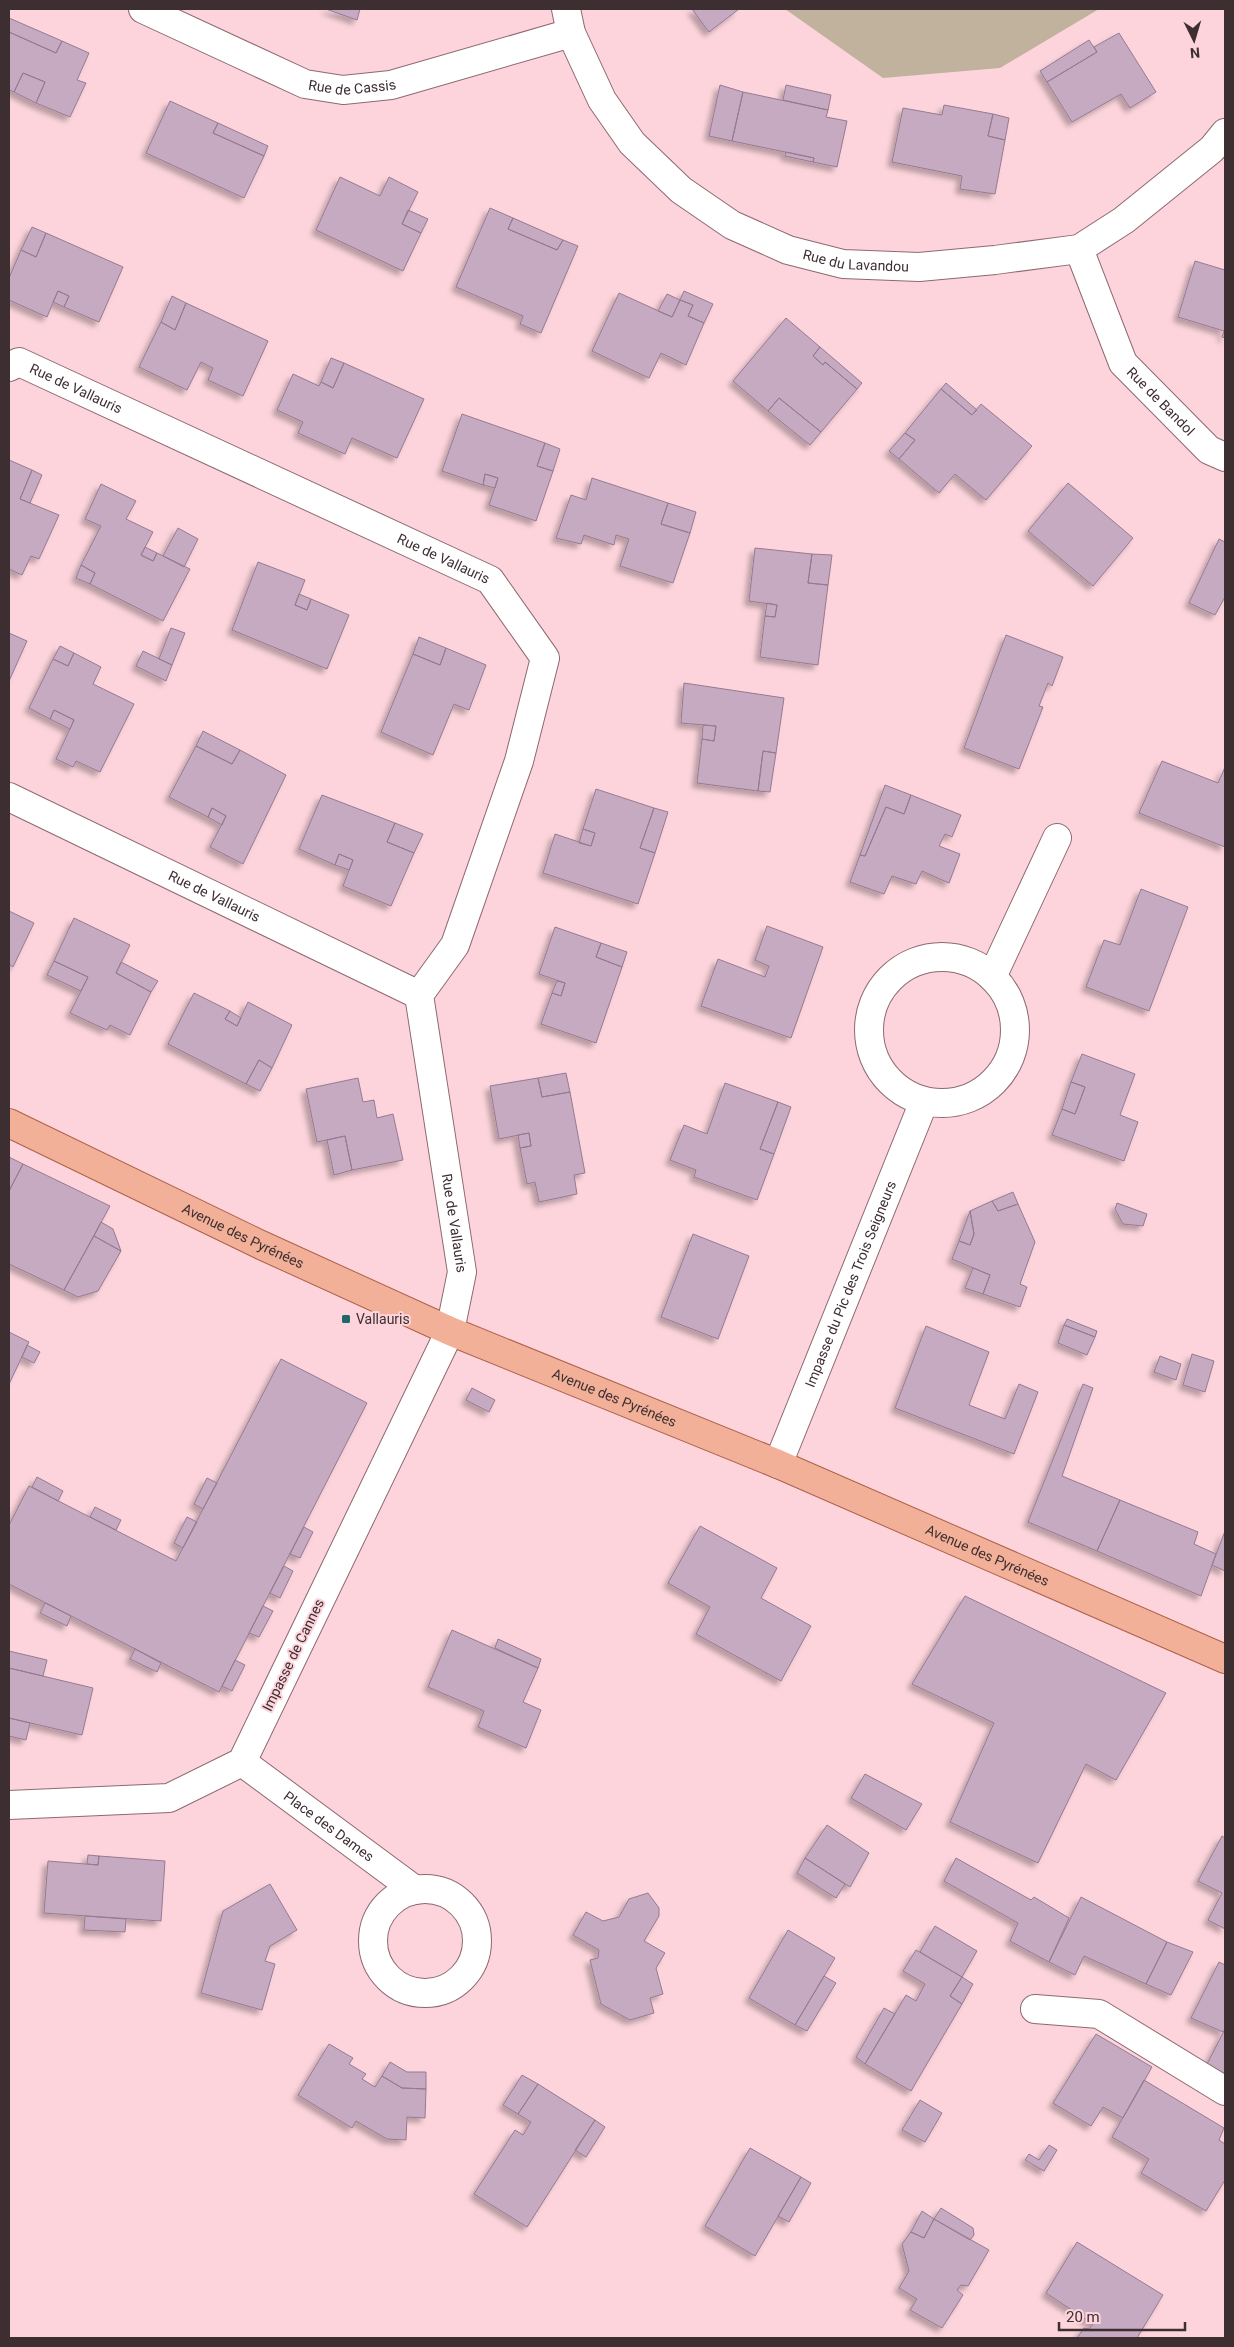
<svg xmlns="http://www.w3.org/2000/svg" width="1234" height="2347" viewBox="0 0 1234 2347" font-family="Roboto,sans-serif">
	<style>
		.green { fill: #c1b29e }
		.building { fill: #c6aac2; stroke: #957a91; filter: url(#shadow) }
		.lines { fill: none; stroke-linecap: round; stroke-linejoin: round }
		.minor-casing { stroke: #8d6971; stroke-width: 30 }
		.major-casing { stroke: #ad6048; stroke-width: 30 }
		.minor { stroke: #fff; stroke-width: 28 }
		.major { stroke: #f2b098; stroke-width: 28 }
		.poi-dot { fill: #1c6967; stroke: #fdd4dc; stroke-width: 2 }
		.labels { text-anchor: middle; stroke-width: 4; stroke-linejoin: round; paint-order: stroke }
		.street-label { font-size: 14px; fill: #3d2e31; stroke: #fdd4dc }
		.poi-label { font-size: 14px; fill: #3d2e31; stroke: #fdd4dc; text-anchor: start }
	</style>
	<defs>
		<filter id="shadow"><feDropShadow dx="-4.5" dy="4.5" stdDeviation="2.5" flood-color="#0004"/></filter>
	</defs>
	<rect width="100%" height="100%" fill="#fdd4dc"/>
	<path class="green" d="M785 9H1099L1000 68 883 78Z"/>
	<path class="building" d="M326 9H360L357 20Z
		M692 9H739L709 32Z
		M9 18 62 41 56 53 9 32Z
		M9 32 56 53 62 41 89 53 77 80 86 83 70 117 36 103 45 82 23 73 14 92 9 90Z
		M1119 33 1156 92 1130 108 1121 94 1072 122 1047 82 1097 52 1094 47Z
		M1089 40 1097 52 1047 82 1040 71Z
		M23 73 45 82 36 103 14 92Z
		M720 85 743 92 732 141 709 136Z
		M786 85 831 95 828 110 783 100Z
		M743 92 828 110 826 117 847 121 837 167 813 162 814 158 732 141Z
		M170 101 218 123 213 133 264 156 244 198 146 153Z
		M944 105 993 114 988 136 1005 140 995 194 960 189 962 176 892 162 903 108 942 115Z
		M993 114 1009 118 1005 140 988 136Z
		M218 123 268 146 264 156 213 133Z
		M786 152 814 158 813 162 785 156Z
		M340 177 380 196 389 177 418 192 402 224 421 233 403 271 316 230Z
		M490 208 513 218 508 229 557 250 563 240 578 246 541 333 520 324 523 316 456 287Z
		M408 210 428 219 421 233 402 224Z
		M513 218 563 240 557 250 508 229Z
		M32 227 46 233 36 257 21 250Z
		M46 233 123 267 99 322 64 307 69 296 58 291 47 317 9 300V278L21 250 36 257Z
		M1195 261 1225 270V338L1222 337 1224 331 1178 317Z
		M58 291 69 296 64 307 53 302Z
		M684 291 713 304 704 323 688 316 693 305 680 300Z
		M619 293 672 317 680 300 693 305 688 316 704 323 686 365 661 353 649 378 592 351Z
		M667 294 680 300 672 317 658 311Z
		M172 296 186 303 175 330 161 322Z
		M186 303 268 341 243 396 208 380 213 368 201 362 187 390 139 367 161 322 175 330Z
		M786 318 820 347 813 356 823 365 825 362 857 389 821 432 779 398 768 411 733 381Z
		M820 347 862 383 857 389 825 362 823 365 813 356Z
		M331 358 344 363 333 388 321 382Z
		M344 363 424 399 397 458 352 438 345 454 298 433 303 422 277 410 293 374 319 386 321 382 333 388Z
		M946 383 977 410 972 415 941 389Z
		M941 389 972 415 981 404 1032 446 986 500 955 474 939 493 899 459 915 440 905 433Z
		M779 398 821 432 810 445 768 411Z
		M462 414 545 443 537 466 553 471 536 521 489 505 498 478 485 474 483 485 442 471Z
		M905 433 915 440 899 459 889 451Z
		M545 443 560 449 553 471 537 466Z
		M9 460 32 470 20 499 59 515 39 559 31 556 22 575 9 569Z
		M32 470 42 475 30 503 20 499Z
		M485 474 498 478 495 488 483 485Z
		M592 478 668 503 661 524 690 533 673 583 620 566 629 539 616 535 614 545 584 535 581 544 556 538 571 495 586 500Z
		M1068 483 1133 538 1093 586 1028 531Z
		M101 484 136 501 126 519 153 532 141 555 153 561 157 553 190 569 163 621 90 584 95 573 81 565 101 526 85 519Z
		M668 503 696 512 690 533 661 524Z
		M178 528 198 539 184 567 163 556Z
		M1219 539 1225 542V597L1215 615 1189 603Z
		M145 547 157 553 153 561 141 555Z
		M755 548 812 554 808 583 828 585 818 665 760 657 765 616 775 617 777 605 749 601Z
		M812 554 832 555 828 585 808 583Z
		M258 562 305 580 295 605 307 610 311 599 349 615 327 669 232 630Z
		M81 565 95 573 90 584 76 578Z
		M299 594 311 599 307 610 295 605Z
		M767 603 777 605 775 617 765 616Z
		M171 628 185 633 172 665 159 659Z
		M9 633 27 641 9 681Z
		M1006 635 1063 657 1052 686 1048 683 1039 706 1043 707 1019 769 964 748Z
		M419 637 446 648 440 665 413 654Z
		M60 646 74 653 68 666 53 659Z
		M446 648 486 665 469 710 454 704 433 755 381 732 413 654 440 665Z
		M143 651 172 665 166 681 136 666Z
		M74 653 101 667 93 684 134 704 100 772 76 761 73 767 56 759 74 720 54 710 50 719 29 708 53 659 68 666Z
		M684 683 784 698 776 753 763 751 758 791 697 783 702 739 714 741 716 726 681 723Z
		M54 710 74 720 70 729 50 719Z
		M703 725 716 726 714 741 702 739Z
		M203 731 240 750 232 764 196 746Z
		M196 746 232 764 240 750 286 775 243 864 210 847 226 816 212 808 208 817 169 797Z
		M763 751 776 753 770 792 758 791Z
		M1162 761 1218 783 1225 767V847L1139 813Z
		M885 785 911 795 904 814 886 807 865 856 860 855Z
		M596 789 654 808 640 848 655 853 638 904 543 873 555 834 591 846 595 833 583 829Z
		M322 795 395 823 387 842 414 853 391 906 343 886 353 860 339 854 335 865 299 849Z
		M911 795 961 815 952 837 945 834 939 846 960 854 949 883 922 871 916 884 892 876 884 894 850 882 860 855 865 856 886 807 904 814Z
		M212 808 226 816 222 825 208 817Z
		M654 808 668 812 655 853 640 848Z
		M395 823 423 834 414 853 387 842Z
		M583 829 595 833 591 846 579 843Z
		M339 854 353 860 349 870 335 865Z
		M1141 889 1188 907 1149 1011 1086 987 1104 940 1120 945Z
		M9 911 34 923 13 967 9 964Z
		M74 918 130 945 116 973 151 992 130 1035 110 1025 107 1030 70 1013 88 977 54 961Z
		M767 926 823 947 791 1038 701 1006 718 959 765 977 769 966 755 960Z
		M555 927 601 943 596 957 622 967 596 1043 541 1024 552 993 561 996 565 983 539 974Z
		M601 943 627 952 622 967 596 957Z
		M54 961 88 977 81 991 47 975Z
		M121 962 158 981 151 992 116 973Z
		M557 981 565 983 561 996 552 993Z
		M194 993 230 1011 225 1019 237 1026 248 1002 292 1025 272 1068 259 1060 246 1084 168 1044Z
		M230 1011 241 1018 237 1026 225 1019Z
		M1082 1054 1135 1074 1120 1115 1138 1122 1124 1161 1052 1135 1062 1109 1075 1114 1085 1087 1071 1082Z
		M259 1060 272 1068 260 1091 246 1084Z
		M566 1073 570 1092 542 1097 538 1078Z
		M358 1078 363 1102 374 1100 377 1118 393 1114 403 1160 352 1170 345 1136 317 1142 306 1089Z
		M538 1078 542 1097 570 1092 585 1173 574 1175 577 1194 539 1202 535 1182 527 1184 520 1148 531 1146 529 1133 499 1139 490 1086Z
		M1071 1082 1085 1087 1075 1114 1062 1109Z
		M725 1083 778 1102 760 1149 774 1154 757 1200 694 1177 696 1170 670 1160 684 1125 707 1134Z
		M778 1102 791 1107 774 1154 760 1149Z
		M529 1133 531 1146 520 1148 518 1135Z
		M345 1136 352 1170 334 1175 327 1140Z
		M9 1157 23 1164 9 1191Z
		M23 1164 110 1206 64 1290 9 1264V1191Z
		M1013 1192 1018 1204 998 1211 992 1201Z
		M992 1201 998 1211 1018 1204 1035 1242 1020 1284 1027 1287 1020 1307 983 1294 990 1275 952 1259 959 1241 970 1245 974 1234 970 1211Z
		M1117 1203 1147 1214 1143 1226 1123 1224 1115 1209Z
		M970 1211 974 1234 970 1245 959 1241Z
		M101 1222 113 1229 121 1251 94 1236Z
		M693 1234 749 1256 718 1339 661 1317Z
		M94 1236 121 1251 98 1291 78 1297 64 1290Z
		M973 1268 990 1275 983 1294 965 1288Z
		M1067 1319 1097 1331 1095 1337 1064 1325Z
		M1064 1325 1095 1337 1087 1355 1058 1343Z
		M926 1326 989 1352 969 1405 1005 1419 1019 1384 1038 1392 1014 1454 895 1408Z
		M9 1332 29 1342 9 1384Z
		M27 1345 40 1352 34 1363 22 1357Z
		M1192 1354 1214 1361 1205 1392 1183 1385Z
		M1160 1356 1181 1364 1176 1380 1154 1372Z
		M281 1359 367 1403 219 1692 9 1584V1525L29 1486 176 1561Z
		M1083 1384 1093 1388 1062 1476 1120 1500 1097 1551 1028 1522Z
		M472 1388 495 1400 489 1412 466 1400Z
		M37 1477 63 1491 58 1501 32 1487Z
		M207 1478 217 1483 203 1509 194 1504Z
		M1120 1500 1198 1532 1194 1544 1216 1554 1201 1596 1097 1551Z
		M95 1507 121 1520 116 1530 90 1517Z
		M187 1517 197 1522 183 1548 174 1543Z
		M700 1526 777 1568 761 1598 811 1626 781 1681 696 1634 710 1607 668 1583Z
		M304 1527 313 1532 300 1558 290 1554Z
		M1225 1531V1571L1212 1565Z
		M284 1566 293 1571 280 1598 270 1593Z
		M965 1596 1166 1693 1116 1780 1086 1764 1038 1863 950 1822 994 1723 912 1684Z
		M45 1603 71 1616 67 1626 40 1613Z
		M263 1606 273 1611 259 1637 249 1633Z
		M452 1630 538 1668 523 1702 541 1710 526 1748 478 1727 484 1711 428 1687Z
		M498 1639 541 1659 538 1668 495 1648Z
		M135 1649 161 1663 157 1672 130 1659Z
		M9 1651 47 1660 43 1676 9 1668Z
		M235 1660 245 1665 232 1691 222 1686Z
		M9 1668 93 1688 82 1735 9 1718Z
		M9 1718 30 1723 26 1740 9 1736Z
		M865 1774 922 1804 906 1830 851 1798Z
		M827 1825 869 1853 850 1887 805 1858Z
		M1222 1836 1225 1838V1929L1208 1920 1222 1893 1198 1881Z
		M88 1855 99 1856 98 1865 87 1864Z
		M99 1856 165 1861 161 1921 44 1913 48 1861 98 1865Z
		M805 1858 845 1884 836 1898 797 1873Z
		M956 1858 1031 1900 1034 1897 1069 1918 1049 1962 1010 1941 1018 1923 944 1881Z
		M270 1884 297 1930 270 1946 265 1961 275 1964 262 2010 201 1993 223 1911Z
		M648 1893 659 1908V1916L644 1941 665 1953 656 1968 663 1994 650 1998 654 2013 630 2020 601 2004 590 1960 598 1958 599 1950 573 1935 586 1912 603 1921 619 1917 629 1899Z
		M1081 1897 1167 1942 1146 1984 1084 1956 1075 1975 1049 1962Z
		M85 1916 126 1919 125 1932 84 1930Z
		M935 1926 977 1951 962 1977 920 1952Z
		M788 1930 835 1958 795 2025 749 1998Z
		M1167 1942 1193 1952 1171 1995 1146 1984Z
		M916 1950 962 1977 950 1996 962 2004 911 2091 865 2064 906 1995 916 2001 925 1984 903 1971Z
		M1219 1962 1225 1965V2029L1223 2032 1191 2018Z
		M824 1976 836 1983 807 2031 795 2025Z
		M962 1977 973 1984 962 2004 950 1996Z
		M884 2008 895 2014 865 2064 856 2057Z
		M1225 2029V2074L1207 2064Z
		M1096 2034 1152 2067 1123 2118 1103 2107 1091 2126 1053 2103Z
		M329 2044 353 2058 349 2064 366 2074 362 2079 375 2087 382 2076 402 2088 426 2089 425 2118 407 2117 406 2140 387 2139 356 2121 352 2128 298 2095Z
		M390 2062 407 2072H426V2089L402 2088 382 2076Z
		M522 2075 538 2084 518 2114 503 2105Z
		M1144 2080 1224 2128 1219 2140 1225 2144V2180L1206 2211 1141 2173 1149 2159 1112 2137Z
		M538 2084 595 2120 527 2227 474 2194 515 2130 523 2135 531 2122 518 2114Z
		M920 2100 942 2113 925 2142 902 2130Z
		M595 2120 605 2127 586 2157 575 2150Z
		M1049 2145 1057 2150 1044 2171 1025 2160 1029 2154 1039 2160Z
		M750 2148 801 2177 755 2256 705 2226Z
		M801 2177 811 2183 789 2222 778 2216Z
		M941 2208 973 2228 974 2235 970 2240 934 2219Z
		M922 2211 934 2219 924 2238 911 2232Z
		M934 2219 989 2250 968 2286 961 2285 957 2290 963 2295 942 2328 910 2310 917 2299 899 2288 909 2271 902 2244 911 2232 924 2238Z
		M1077 2242 1163 2295 1137 2338H1077L1084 2328 1089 2329 1093 2324 1046 2293Z"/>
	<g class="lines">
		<defs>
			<g id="minor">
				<path id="s1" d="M143 9 305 84 343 90 391 85 571 33"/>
				<path id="s2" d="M566 9 571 33 602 100 632 143 681 190 732 225 788 250 843 264 919 267 995 260 1079 249 1124 220 1212 149 1225 133"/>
				<path id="s3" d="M1079 249 1123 363 1209 450 1225 457"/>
				<path id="s4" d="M9 367 19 362 490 580 545 658 519 761 455 945 419 995 462 1272 450 1331 242 1762 169 1798 9 1805"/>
				<path id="s5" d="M9 797 419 995"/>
				<circle cx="942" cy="1030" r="73"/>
				<path d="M992 977 1057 838"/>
				<path id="s6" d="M778 1464 923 1104"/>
				<path id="s7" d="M242 1762 415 1890"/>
				<circle cx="425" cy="1941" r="52"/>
				<path d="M1035 2009 1099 2014 1225 2091"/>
			</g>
			<g id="major">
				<path id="s8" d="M9 1123 261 1245 450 1331 778 1464 1225 1659"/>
			</g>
		</defs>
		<use href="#minor" class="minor-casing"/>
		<use href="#major" class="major-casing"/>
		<use href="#minor" class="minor"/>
		<use href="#major" class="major"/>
	</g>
	<rect class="poi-dot" x="341" y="1314" width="10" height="10" rx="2.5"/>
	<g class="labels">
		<g class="street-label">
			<text dy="5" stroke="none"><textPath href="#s1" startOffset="226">Rue de Cassis</textPath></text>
			<text dy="5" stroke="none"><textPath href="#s2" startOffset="411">Rue du Lavandou</textPath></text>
			<text dy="5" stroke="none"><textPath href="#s4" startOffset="74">Rue de Vallauris</textPath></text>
			<text dy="5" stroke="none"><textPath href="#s3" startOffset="176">Rue de Bandol</textPath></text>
			<text dy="5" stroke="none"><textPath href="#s4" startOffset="479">Rue de Vallauris</textPath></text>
			<text dy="5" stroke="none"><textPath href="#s5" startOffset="228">Rue de Vallauris</textPath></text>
			<text dy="5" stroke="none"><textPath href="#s4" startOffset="1219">Rue de Vallauris</textPath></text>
			<text dy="5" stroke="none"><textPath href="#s8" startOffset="260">Avenue des Pyrénées</textPath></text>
			<text dy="5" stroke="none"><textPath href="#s6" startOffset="194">Impasse du Pic des Trois Seigneurs</textPath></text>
			<text dy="5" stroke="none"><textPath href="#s8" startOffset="665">Avenue des Pyrénées</textPath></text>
			<text dy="5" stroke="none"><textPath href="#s8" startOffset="1070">Avenue des Pyrénées</textPath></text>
			<text transform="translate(293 1655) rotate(-64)" y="5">Impasse de Cannes</text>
			<text dy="5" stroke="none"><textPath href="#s7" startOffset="108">Place des Dames</textPath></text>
		</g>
		<g class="poi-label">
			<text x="356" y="1324">Vallauris</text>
		</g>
	</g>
	<rect width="1234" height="2347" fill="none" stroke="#3d2e31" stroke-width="20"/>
	<g transform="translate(1194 40) rotate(175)" stroke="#fdd4dc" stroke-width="4" paint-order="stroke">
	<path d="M0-4L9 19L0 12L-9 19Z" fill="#3d2e31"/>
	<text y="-8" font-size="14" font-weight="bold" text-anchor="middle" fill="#3d2e31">N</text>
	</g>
	<path d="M1059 2322v8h126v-8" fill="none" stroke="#3d2e31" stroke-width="2.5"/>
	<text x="1066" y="2322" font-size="15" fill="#3d2e31" stroke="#fdd4dc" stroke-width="4" paint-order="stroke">20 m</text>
</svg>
